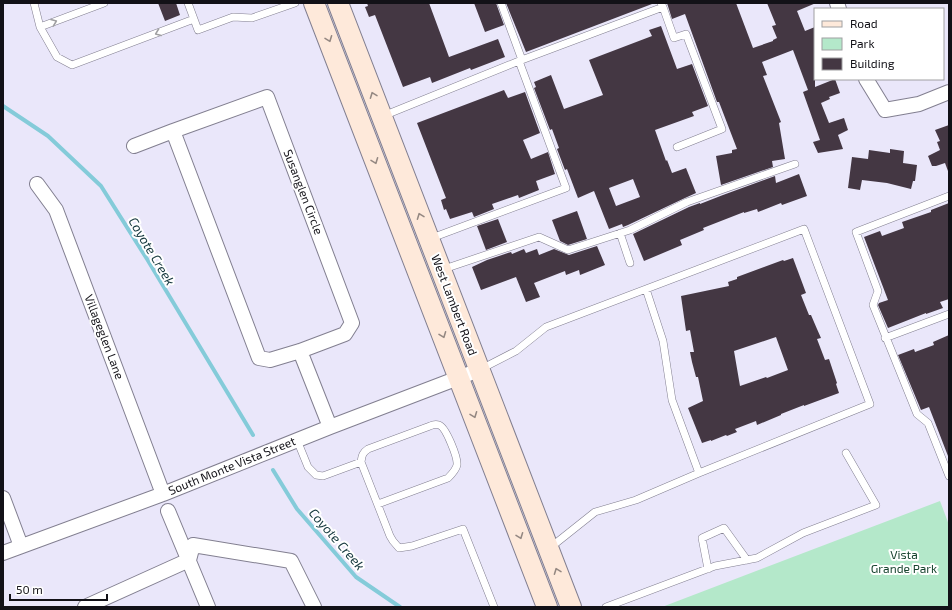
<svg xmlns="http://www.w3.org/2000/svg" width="952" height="610" viewBox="0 0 952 610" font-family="'Exo 2',sans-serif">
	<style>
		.green { fill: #b4e8ca }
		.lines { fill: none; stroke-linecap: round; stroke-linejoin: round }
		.stream { stroke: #84cbd9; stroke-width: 4 }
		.building { fill: #443743; fill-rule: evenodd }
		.service-casing { stroke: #827f90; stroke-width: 8 }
		.minor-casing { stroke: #827f90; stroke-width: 16 }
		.secondary-casing { stroke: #827f90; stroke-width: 22 }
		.service { stroke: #fff; stroke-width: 7 }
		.minor { stroke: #fff; stroke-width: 14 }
		.secondary { stroke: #fee9da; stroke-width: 20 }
		.oneway { stroke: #a0a0a2 }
		.oneway2 { stroke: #948882 }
		.labels { text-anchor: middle; stroke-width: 4; stroke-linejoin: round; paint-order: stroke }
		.street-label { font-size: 12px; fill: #121117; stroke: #fff }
		.park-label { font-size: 12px; fill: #18442f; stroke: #fff }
		.water-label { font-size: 13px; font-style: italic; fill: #14373d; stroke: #fff }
	</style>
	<rect width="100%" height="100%" fill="#eae7fa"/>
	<path class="green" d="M940 501 949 525V607H662Z"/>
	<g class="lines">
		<path class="stream" d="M3 106 48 136 101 186 147 259 253 435
			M273 470 297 509 356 577 400 607"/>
	</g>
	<path class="building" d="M158 3H176L180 15 165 21Z
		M367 3H429L449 57 498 39 505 57 471 70 470 68 432 83 430 77 403 87 375 15 369 17 365 7 368 6Z
		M474 3H496L504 25 485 32Z
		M506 3H652V4L526 52Z
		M667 3H736L753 48 773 41V40L777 38 772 26 776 25 767 3H816L797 11 805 31 815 27V87L835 79 840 93 829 97 830 99 821 103 829 123 844 118 848 130 838 135 843 149 818 153 813 142 820 140 803 92 808 90 793 50 762 62 767 75 763 76 781 122 779 123 785 159 772 161 773 167 721 185 716 156 732 153V150L737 149 719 102H717L685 14 672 19Z
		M661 26 677 69 692 64 708 106 692 112 694 116 655 130 666 161 667 160 672 173 686 168 696 193 685 198 628 225 623 227 622 224 609 229 594 191 578 198 567 169 565 170 557 149 559 148 552 129 550 130 534 88 536 87 534 82 551 75 564 109 603 95 589 60 652 36 649 30ZM633 179 640 197 616 206 609 188Z
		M504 90 508 98 525 92 540 133 523 140 531 159 548 152 555 174 536 181 539 190 519 198 518 195 492 204 494 209 474 217 472 212 450 219 446 209 444 210 441 200 446 198 417 123Z
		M949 125V171H948L945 163 936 166H932L928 156 940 150 937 142 940 141 935 130Z
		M890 149 904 151 903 163 917 165 915 181H913L911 189 887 183 862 180 860 190 848 188 852 157 868 159 869 150 890 153Z
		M799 174 807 196 782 205 781 203 758 212 757 209 744 213V212L703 228 704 230 680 240 682 245 644 261 633 234 689 207 700 203V204L723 195 775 176 776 183Z
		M949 203V299L940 302 943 308 926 314V313L888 328 878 305 879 303 888 300 864 237 880 231 882 236 904 228 902 222 931 212V210Z
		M577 211 587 239 568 245 560 241 552 220Z
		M498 219 507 242 486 250 477 226Z
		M597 246 605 265 580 275 579 270 566 275 565 271 534 283 540 297 526 302 516 277 481 290 472 267 487 260 511 252 512 254 524 249 526 253 537 249 539 255 554 249 569 255Z
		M793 258 806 293 801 295 809 315H811L817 329 821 338 817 339 825 360 829 359 837 383 836 384 839 393 804 406V405L781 414V415L757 425 756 421 735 429 737 432 727 436 726 435 711 441V440L702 443 688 408 703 401 698 377H696L692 362 690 352H694L690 330 686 331 681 296 729 286 728 282 737 279V277L783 260 784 261ZM776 337 788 370 767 378 766 377 740 386 734 351Z
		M949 335V456H948L929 407 921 410 898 355 914 349 915 352 934 345 933 342Z"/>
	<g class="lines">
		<defs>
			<path id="service" d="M34 3 40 27
				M104 3 40 27 57 57 72 65 194 19
				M188 3 198 30 233 17 252 18 295 3
				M501 3 522 60
				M663 7 674 38 686 34 722 129 677 147
				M383 116 519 61 663 7 661 3
				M949 196 856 232 878 291 873 305 917 414 928 423 949 476
				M620 233 630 263
				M429 239 566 188 519 61
				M441 270 539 237 568 250 630 230 687 202 795 164
				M646 289 663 341 672 400 699 473
				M885 338 949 314
				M481 369 516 351 546 327 804 229 870 404 699 473 636 500 595 512 551 547
				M297 440 308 467 316 475 323 476 361 462
				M378 504 448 478C452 474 456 470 457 465 458 458 446 427 439 425 436 424 432 425 430 426L368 449C362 453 362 456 361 462L390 536 393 541 399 548 412 546 463 529 494 607
				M708 569 702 538 724 528 747 560
				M606 607 715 566 757 558 803 533 876 505 846 453"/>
			<path id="minor" d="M837 3 839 9
				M866 79 885 110 919 104 949 92
				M267 97 352 323 345 334 300 351 270 360 259 358 173 131Z
				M134 146 173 131
				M37 184 56 210 163 494
				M300 351 330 427
				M3 498 21 546
				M168 511 208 607
				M3 553 163 494 330 427 479 370
				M85 607 189 560 193 545 291 561 314 607"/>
			<path id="secondary" d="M314 3 547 607
				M338 3 571 607"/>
		</defs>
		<use href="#service" class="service-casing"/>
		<use href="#minor" class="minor-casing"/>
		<use href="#secondary" class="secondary-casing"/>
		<use href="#service" class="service"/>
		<use href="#minor" class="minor"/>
		<use href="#secondary" class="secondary"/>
	</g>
	<defs><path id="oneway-chevron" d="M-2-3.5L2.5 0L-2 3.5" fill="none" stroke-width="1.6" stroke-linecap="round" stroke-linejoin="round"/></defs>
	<g class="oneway">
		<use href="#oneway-chevron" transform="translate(54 22) rotate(-21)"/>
		<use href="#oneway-chevron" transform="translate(158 33) rotate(159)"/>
	</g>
	<g class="oneway2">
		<use href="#oneway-chevron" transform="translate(329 39) rotate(69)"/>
		<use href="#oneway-chevron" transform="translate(373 95) rotate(-111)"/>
		<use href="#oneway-chevron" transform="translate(375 161) rotate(69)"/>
		<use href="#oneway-chevron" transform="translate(420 216) rotate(-111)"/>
		<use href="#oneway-chevron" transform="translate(443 335) rotate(69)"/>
		<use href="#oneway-chevron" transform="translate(474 415) rotate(69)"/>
		<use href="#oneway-chevron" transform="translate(520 536) rotate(69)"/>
		<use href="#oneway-chevron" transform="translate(557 571) rotate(-111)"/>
	</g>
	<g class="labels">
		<g class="street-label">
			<text transform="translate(303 192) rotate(69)" y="4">Susanglen Circle</text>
			<text transform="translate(454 305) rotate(69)" y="4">West Lambert Road</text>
			<text transform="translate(104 337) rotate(69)" y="4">Villageglen Lane</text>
			<text transform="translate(232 466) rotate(-22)" y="4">South Monte Vista Street</text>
		</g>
		<g class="park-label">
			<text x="904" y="559">Vista<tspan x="904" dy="14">Grande Park</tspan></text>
		</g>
		<g class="water-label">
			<text transform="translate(152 251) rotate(59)" y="5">Coyote Creek</text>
			<text transform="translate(337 539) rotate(49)" y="5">Coyote Creek</text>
		</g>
	</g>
	<rect width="952" height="610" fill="none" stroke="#121117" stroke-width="8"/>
	<rect x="814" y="8" width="130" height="72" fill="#ffffff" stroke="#a0a0a2"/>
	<rect x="822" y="21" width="20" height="6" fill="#fee9da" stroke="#a0a0a2"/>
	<text x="850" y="28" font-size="12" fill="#121117">Road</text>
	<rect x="822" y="38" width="20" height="12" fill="#b4e8ca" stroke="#a0a0a2"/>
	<text x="850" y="48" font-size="12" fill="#121117">Park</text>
	<rect x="822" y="58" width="20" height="12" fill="#443743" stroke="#a0a0a2"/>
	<text x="850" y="68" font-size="12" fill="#121117">Building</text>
	<path d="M10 594v6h97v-6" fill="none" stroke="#121117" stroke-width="2"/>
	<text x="16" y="594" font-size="12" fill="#121117" stroke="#ffffff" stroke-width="3" paint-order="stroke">50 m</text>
</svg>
